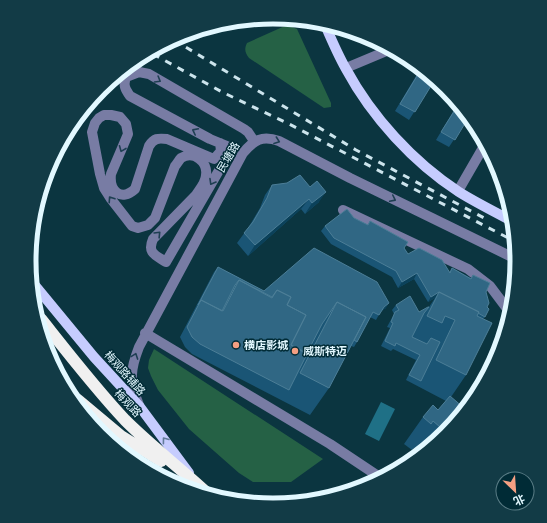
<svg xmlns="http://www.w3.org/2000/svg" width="547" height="523" viewBox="0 0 547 523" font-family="Raleway,'Noto Sans SC',sans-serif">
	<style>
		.green { fill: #256145 }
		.water { fill: #1f7086 }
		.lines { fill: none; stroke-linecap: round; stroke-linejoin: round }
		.minor { stroke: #787ca4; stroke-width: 10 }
		.major { stroke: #c6ccfe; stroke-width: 10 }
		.highway { stroke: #f0f0f0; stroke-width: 12 }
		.rail { stroke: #cce4ec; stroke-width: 3; stroke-dasharray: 7 7; stroke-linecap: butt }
		.wall { fill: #1a5575 }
		.shaded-wall { fill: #0b415a }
		.building { fill: #306784; stroke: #4c7e97 }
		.oneway { stroke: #1e3f52 }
		.oneway2 { stroke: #637c9a }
		.poi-dot { fill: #f39f82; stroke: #002b36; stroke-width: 1.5 }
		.labels { text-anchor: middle; stroke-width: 3; stroke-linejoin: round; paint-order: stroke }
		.street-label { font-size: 11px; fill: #e2f8ff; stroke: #002b36 }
		.poi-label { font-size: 11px; font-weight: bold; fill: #e2f8ff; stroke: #002b36; text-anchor: start }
		.rim { fill: none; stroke: #e2f8ff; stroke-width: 5 }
	</style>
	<rect width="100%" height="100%" fill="#0b3540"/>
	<path class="green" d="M287 25 297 29 331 103V107L324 108 249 58C245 53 244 49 247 43Z
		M154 349 323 459 291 482H253L239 473 189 429 158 390 151 376 148 368 149 360Z"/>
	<path class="water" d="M381 402 395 409 379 441 365 434Z"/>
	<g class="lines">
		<path class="minor" d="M346 68 389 50
			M220 143 221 151 214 159 167 139C158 138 154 138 149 146L135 189C121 202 109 191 111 174L128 134 126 124 120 117 111 115H104L99 118 95 123 92 132 100 174 104 188 111 199 132 226 138 228 148 225 155 218 175 166C177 164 179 160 181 158 194 150 208 162 206 175 206 182 200 189 196 195L153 239C147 253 155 255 166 262L232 148
			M227 146 210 139 130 96C125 89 123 85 126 77L139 72 149 74 244 129 248 132 254 141
			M458 191 484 146
			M343 210 468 269 490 286 508 310
			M145 333 330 444 381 478
			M139 405C129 382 130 370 139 347L243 153C254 140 262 135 279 141L350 178 518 260"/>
		<path class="major" d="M326 27C332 41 338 55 346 69 372 117 413 162 459 192 475 202 493 211 510 220
			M33 283 94 357 140 407 189 473"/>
		<path class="highway" d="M41 319C68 353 95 388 125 420 151 446 180 468 207 493
			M78 400 121 436 161 461"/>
		<path class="rail" d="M174 40 356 150 486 219
			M153 54 222 92 289 124 514 241"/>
	</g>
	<path class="wall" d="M419 71 434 81 409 120 395 111Z
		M457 105 467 120 449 147 436 140Z
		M272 185 319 202 305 214 301 209 248 256 237 243 248 228 260 208 265 195Z
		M354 218 368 225 370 221 404 248 408 254 449 272 452 268 471 278 473 275 486 292 487 307 485 317 483 319 466 375 451 397 464 408 446 435 420 452 414 448 412 450 404 444 423 417 438 410 446 401 406 380 416 360 393 349 391 351 381 346 390 328 387 327 394 314 392 310 396 305 419 312 429 307 435 298 428 302 414 279 398 288 392 277 331 244 321 231 325 226Z
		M218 267 264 291 386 308 381 311 376 320 370 317 357 342 354 347 351 346 329 388 310 415 192 354 185 347 180 337 214 272Z"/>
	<path class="shaded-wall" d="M326 192 319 202 305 214 312 203Z
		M309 199 301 209 248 256 255 245Z
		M417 273 414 279 398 288 402 282Z
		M439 292 435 298 428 302 431 297Z
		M389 303 386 308 380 312 384 307Z"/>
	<path class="building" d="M420 71 434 81 415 112 400 104Z
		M458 105 467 120 455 140 441 132Z
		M300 175 310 187 317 181 326 192 312 203 309 199 255 245 244 233 253 222 267 198 272 185 287 183Z
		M347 209 354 218 368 225 370 221 408 242 404 248 408 254 419 248 442 260 450 273 452 268 471 279 473 275 490 283 486 292 489 303 487 307 489 309 485 317 478 313 479 312 439 292 431 297 417 273 402 282 396 271 334 238 325 226Z
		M314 248 377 282 389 303 384 307 379 315 373 312 357 342 354 340 366 317 337 302 322 324 307 353 291 345 306 315 287 305 291 297 277 290 272 297 239 280 235 285 222 311 201 300 198 305 218 267 264 291Z
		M239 280 272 298 277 290 291 297 287 305 306 315 291 345 307 354 289 390 200 344 192 337 187 327 201 300 223 311Z
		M439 292 479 312 477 316 492 323 466 375 436 360 455 320 445 316 442 323 427 316Z
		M410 296 419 312 428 307H429L424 313 412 337 427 344 431 338 440 342 421 381 409 375 420 355 396 343 395 346 385 341 393 323 391 322 395 312 399 310 396 305Z
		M337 302 366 317 329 388 300 373Z
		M450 396 464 408 447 433 433 421 431 424 423 417 433 405 438 410Z"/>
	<defs><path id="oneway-chevron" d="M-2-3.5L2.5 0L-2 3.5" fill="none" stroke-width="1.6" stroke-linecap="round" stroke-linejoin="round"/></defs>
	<g class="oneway">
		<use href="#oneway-chevron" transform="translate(158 80) rotate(31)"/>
		<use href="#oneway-chevron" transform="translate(195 131) rotate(-153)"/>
		<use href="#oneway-chevron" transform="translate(277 141) rotate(20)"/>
		<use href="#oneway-chevron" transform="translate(122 149) rotate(112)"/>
		<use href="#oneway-chevron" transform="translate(212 182) rotate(120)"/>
		<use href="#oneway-chevron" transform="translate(111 199) rotate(-124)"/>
		<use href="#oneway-chevron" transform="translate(393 199) rotate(26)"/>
		<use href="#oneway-chevron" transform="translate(158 234) rotate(-46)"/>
		<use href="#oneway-chevron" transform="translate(135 356) rotate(-70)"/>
	</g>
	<use class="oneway2" href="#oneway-chevron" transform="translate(165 440) rotate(-127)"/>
	<g class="poi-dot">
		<circle cx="236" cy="345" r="4"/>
		<circle cx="295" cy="351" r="4"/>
	</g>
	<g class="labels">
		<g class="street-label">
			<text transform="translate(228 157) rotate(-59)" y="4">民塘路</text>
			<text transform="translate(125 373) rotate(48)" y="4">梅观路辅路</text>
			<text transform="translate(128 403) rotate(47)" y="4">梅观路</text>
		</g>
		<g class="poi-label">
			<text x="244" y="349">横店影城</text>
			<text x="303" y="355">威斯特迈</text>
		</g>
	</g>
	<path d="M0 0H547V523H0ZM36 261a237 237 0 1 1 474 0a237 237 0 1 1-474 0Z" fill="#123b46" fill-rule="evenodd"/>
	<path class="rim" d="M36 261a237 237 0 1 1 474 0a237 237 0 1 1-474 0Z"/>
	<g transform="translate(515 491) rotate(155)"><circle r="19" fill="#002b36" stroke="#5a7d86"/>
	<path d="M0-3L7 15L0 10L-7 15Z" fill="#f39f82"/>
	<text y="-6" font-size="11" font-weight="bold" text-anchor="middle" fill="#e2f8ff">北</text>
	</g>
</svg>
